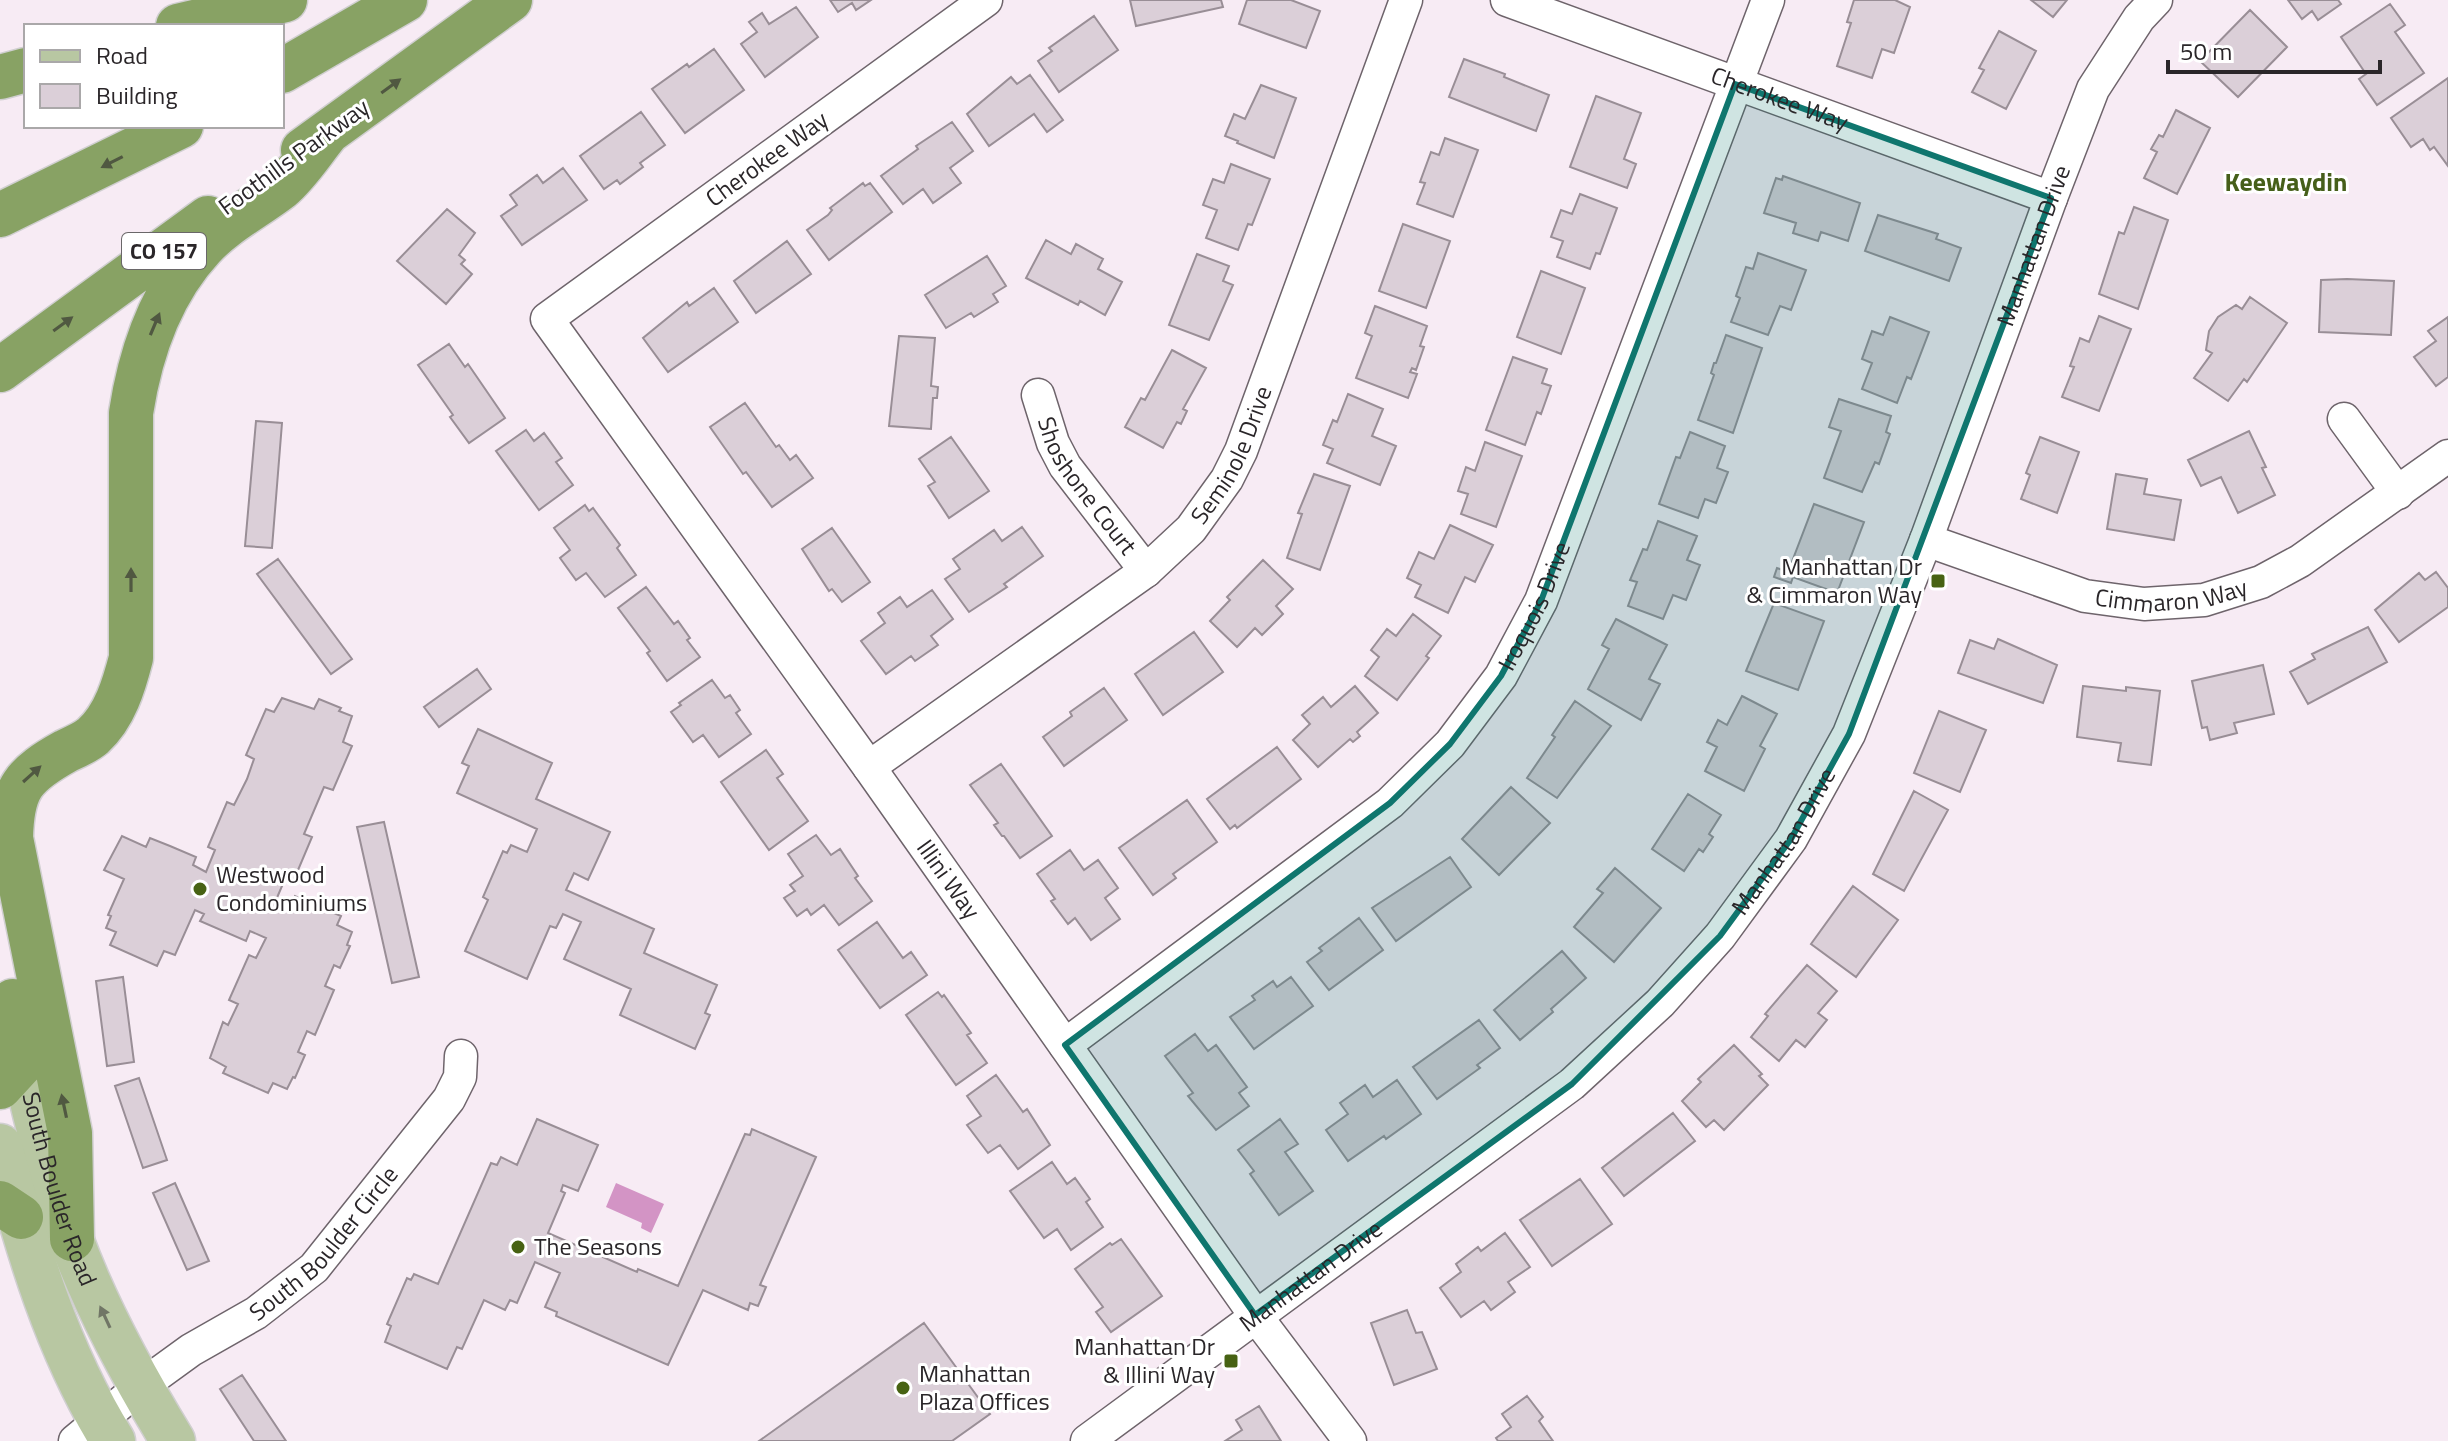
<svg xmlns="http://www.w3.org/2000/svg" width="2448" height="1441" viewBox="0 0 2448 1441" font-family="'Titillium Web',sans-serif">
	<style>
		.water { fill: #d394c5 }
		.building { fill: #dbcfd8; stroke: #998e96; stroke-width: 2 }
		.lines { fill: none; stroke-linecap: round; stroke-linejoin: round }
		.street-casing { stroke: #6e646b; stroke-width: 35 }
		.primary-casing { stroke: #d0cfd0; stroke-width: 47 }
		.highway-casing { stroke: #d0cfd0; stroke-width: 47 }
		.street { stroke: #fff; stroke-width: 32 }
		.primary { stroke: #b8c7a2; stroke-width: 44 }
		.highway { stroke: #88a264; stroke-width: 44 }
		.oneway { fill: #505841 }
		.oneway2 { fill: #717666 }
		.marked { fill: #0f766e; fill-opacity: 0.2; stroke: #0f766e; stroke-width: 6; stroke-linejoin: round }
		.poi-dot { fill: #476213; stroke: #fff; stroke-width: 3 }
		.labels { text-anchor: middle; stroke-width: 6; stroke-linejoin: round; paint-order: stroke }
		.shield { fill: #fff; stroke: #6a6769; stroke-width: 2 }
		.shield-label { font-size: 22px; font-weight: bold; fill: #2a2629 }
		.street-label { font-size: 24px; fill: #2a2629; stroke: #fff }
		.poi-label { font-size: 24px; fill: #2a2629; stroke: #fff; text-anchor: start }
		.neighbourhood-label { font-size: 26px; font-weight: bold; fill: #465f1a; stroke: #fff }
	</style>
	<rect width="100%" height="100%" fill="#f7ebf4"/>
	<path class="water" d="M616 1183 664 1204 651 1233 641 1228 642 1223 606 1207Z"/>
	<path class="building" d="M830 0H871L856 10 852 3 838 12Z
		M1130 0H1221L1223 7 1136 26Z
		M1247 0H1291L1320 11 1306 48 1239 24Z
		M1854 0H1895L1910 7 1894 53 1882 49 1872 78 1837 66 1851 23 1847 22Z
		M2031 0H2067L2053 17Z
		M2288 0H2338L2341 4 2318 20 2312 11 2302 19Z
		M2390 4 2405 25 2395 32 2424 73 2377 105 2359 79 2366 74 2341 37Z
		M796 7 818 37 765 77 741 44 757 32 749 22 762 13 769 24Z
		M2250 10 2287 47 2238 97 2200 61Z
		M1094 16 1118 50 1059 92 1038 61 1052 51 1049 48Z
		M1999 31 2036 51 2006 109 1972 92 1984 70 1979 68Z
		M714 49 744 90 685 133 652 89 687 64 689 67Z
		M1464 59 1505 74 1504 77 1549 95 1536 131 1449 97Z
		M1030 75 1063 120 1047 132 1034 114 989 146 967 114 1011 77 1017 84Z
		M2448 78V166L2434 147 2430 150 2423 139 2411 147 2391 118Z
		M1261 85 1296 98 1274 158 1237 143 1238 141 1225 136 1234 114 1245 119Z
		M1596 96 1641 113 1624 159 1636 164 1627 188 1570 167Z
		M2176 110 2210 128 2177 194 2144 178 2157 152 2151 149 2159 135 2163 137Z
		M641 112 665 145 640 163 643 167 620 184 617 180 604 189 580 156Z
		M952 122 973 151 950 168 961 183 933 203 923 189 903 204 881 176 918 149 916 146Z
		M1445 138 1478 150 1453 217 1417 204 1425 183 1420 182 1431 152 1439 155Z
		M1231 164 1270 179 1252 225 1248 224 1238 250 1206 238 1217 210 1203 205 1213 179 1224 183Z
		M563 168 587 200 522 245 501 216 517 205 510 195 537 175 543 183Z
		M1783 176 1860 203 1848 241 1821 232 1818 241 1793 233 1796 223 1764 213 1776 178 1782 180Z
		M863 183 865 186 870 183 892 212 829 260 807 230 828 215 832 210 830 208Z
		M1580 194 1617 208 1600 254 1596 253 1590 269 1557 257 1563 241 1551 237 1561 210 1572 214Z
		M2134 207 2168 220 2138 309 2099 294 2119 232 2124 234Z
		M447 209 475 233 459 255 465 260 461 264 472 274 446 304 397 261Z
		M1878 215 1938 234 1936 239 1961 248 1949 281 1865 251Z
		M1403 224 1450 241 1426 308 1379 291Z
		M1046 240 1071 254 1076 244 1103 259 1098 269 1122 282 1105 315 1080 301 1078 305 1026 278Z
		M787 241 811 274 756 313 734 281Z
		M1758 253 1806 270 1791 310 1780 306 1768 335 1731 322 1740 298 1736 296 1746 267 1753 269Z
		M1197 254 1229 266 1223 281 1233 285 1209 340 1169 325Z
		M987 256 1006 286 993 294 998 302 974 317 971 313 946 328 925 295Z
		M1541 271 1585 288 1561 354 1517 337Z
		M2347 279 2394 281 2391 335 2319 332 2321 280Z
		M714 288 738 322 668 372 643 338 687 302 689 306Z
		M2250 297 2287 323 2247 382 2244 379 2228 401 2194 378 2212 353 2206 350 2209 331 2218 317 2236 305 2242 309Z
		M1375 306 1427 326 1420 346 1424 347 1416 370 1412 368 1410 372 1417 374 1408 398 1356 378 1372 336 1365 333Z
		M2099 316 2131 329 2099 411 2062 397 2074 367 2070 366 2080 338 2089 342Z
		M1890 317 1929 332 1911 379 1907 377 1897 403 1862 389 1872 363 1862 359 1872 331 1883 335Z
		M2448 317V377L2436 386 2414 357 2436 341 2428 331Z
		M1726 335 1762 348 1733 433 1698 420 1714 375 1711 373 1714 363H1716Z
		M899 336 935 338 931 386 938 387 937 398H933L931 429 889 426Z
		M449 344 465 367 468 364 505 418 469 443 450 417 453 415 418 365Z
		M1172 350 1206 368 1183 409 1187 411 1181 424 1177 422 1163 448 1125 427 1141 398 1145 400Z
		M1513 357 1547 369 1542 383 1551 386 1541 414 1537 412 1525 445 1486 430Z
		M1348 394 1383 409 1372 436 1396 446 1380 485 1327 463 1333 449 1323 445 1333 420 1337 422Z
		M1839 399 1891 416 1886 432 1890 434 1879 464 1875 462 1862 492 1824 478 1841 431 1829 427Z
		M745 403 776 447 779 445 790 460 796 455 813 478 772 507 746 472 743 474 710 427Z
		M256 421 282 423 272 548 245 546Z
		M526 430 534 441 544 433 562 458 556 462 573 485 539 510 496 451Z
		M2249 431 2266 467 2262 468 2275 495 2238 513 2221 477 2201 486 2188 460Z
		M1690 432 1725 446 1717 468 1728 472 1716 503 1705 499 1698 518 1659 504 1676 457 1680 458Z
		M951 437 989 491 949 518 928 486 935 482 919 459Z
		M2040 437 2079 452 2057 513 2021 499 2030 475 2026 473Z
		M1485 442 1522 456 1496 527 1461 514 1468 494 1458 491 1466 467 1475 471Z
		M1314 474 1350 486 1320 570 1287 558 1302 514 1298 513Z
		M2116 474 2147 479 2144 494 2181 500 2174 540 2107 529Z
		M1814 504 1864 522 1837 593 1793 577 1791 583 1774 577 1777 568 1788 572Z
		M585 505 589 511 593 508 620 545 617 548 636 575 605 597 586 573 576 580 560 558 570 550 554 528Z
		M1658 521 1697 536 1687 560 1700 565 1686 600 1673 595 1663 619 1628 606 1637 582 1630 580 1643 549 1647 550Z
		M1450 525 1493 545 1475 582 1465 577 1448 613 1415 597 1421 585 1407 578 1419 552 1434 559Z
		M1022 527 1043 556 1004 584 1007 587 969 612 945 579 960 569 953 559 994 530 1002 541Z
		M832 528 870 582 842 602 832 589 829 591 802 549Z
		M278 559 352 659 331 674 257 574Z
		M1263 560 1293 589 1276 606 1283 614 1262 635 1255 628 1237 647 1210 621 1230 600 1227 597Z
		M2436 572 2448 588V607L2399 642 2375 610 2419 573 2425 580Z
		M646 587 674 624 678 621 690 638 687 640 700 657 667 681 647 653 650 651 618 608Z
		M932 590 953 619 931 636 938 645 915 661 911 656 886 674 861 641 885 623 878 613 900 597 907 607Z
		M1774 603 1824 621 1798 690 1746 671Z
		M1413 614 1441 636 1426 656 1429 658 1397 700 1365 676 1379 657 1371 650 1387 629 1396 636Z
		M1616 619 1667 645 1649 679 1660 684 1641 720 1588 689 1609 649 1602 645Z
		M2368 627 2387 662 2308 704 2290 672 2315 659 2312 654Z
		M1194 632 1223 672 1163 715 1135 674Z
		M1998 639 2057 665 2043 703 1958 673 1970 640 1994 649Z
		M2263 665 2274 714 2234 723 2237 733 2210 740 2207 727 2202 728 2192 681Z
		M477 669 491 689 439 727 424 707Z
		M712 680 725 698 730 695 740 710 736 713 751 734 719 757 703 735 693 742 671 712 681 705 679 703Z
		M1355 686 1378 713 1357 732 1360 736 1353 742 1350 739 1318 767 1293 740 1310 724 1302 715 1323 697 1331 707Z
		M2083 686 2126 691V687L2160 691 2151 765 2118 761 2121 743 2077 737Z
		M1104 688 1127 720 1064 766 1043 737 1072 716 1070 712Z
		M1742 696 1777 714 1760 746 1765 749 1744 791 1705 771 1717 747 1707 742 1718 720 1727 725Z
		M282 698 314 709 319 699 341 708 339 711 352 716 343 742 352 746 333 790 324 787 304 834 312 837 293 882 285 879 276 900 292 905 295 896 341 916 337 925 352 932 347 945 350 946 340 968 334 965 325 986 334 990 315 1035 307 1031 298 1052 305 1055 295 1078 293 1077 287 1089 273 1083 268 1093 223 1073 226 1067 210 1058 223 1022 228 1025 238 1004 229 1000 249 955 256 958 266 938 250 931 246 941 200 921 204 914 195 910 175 955 164 951 157 966 110 945 116 932 106 928 111 916 108 915 124 879 104 870 122 836 146 847 150 838 170 846 196 857 193 865 206 872 215 850 208 847 227 802 234 805 247 779 254 759 246 755 266 709 274 712Z
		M1575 701 1611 726 1557 798 1527 778 1555 737 1552 735Z
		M1939 711 1986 730 1960 792 1914 773Z
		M478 729 552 763 536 799 610 832 588 880 574 873 566 890 654 929 644 953 717 985 705 1013 710 1015 695 1049 620 1015 631 989 564 959 581 922 563 914 556 928 550 926 527 979 465 951 488 900 483 897 503 851 507 853 511 845 527 852 537 829 457 793 469 766 462 763Z
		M1277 747 1301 779 1237 828 1235 825 1230 829 1207 799Z
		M766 750 783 774 777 778 808 821 769 850 721 782Z
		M1001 764 1052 836 1020 858 1004 836H1002L994 825 998 823 970 785Z
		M1511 787 1550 823 1499 875 1462 839Z
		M1914 791 1948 810 1904 891 1873 874Z
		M1688 794 1721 815 1709 834 1713 837 1703 852 1699 849 1684 871 1652 849Z
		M1187 800 1217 842 1173 874 1176 878 1153 895 1119 848Z
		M384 822 419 977 392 983 357 827Z
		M816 835 831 855 840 849 858 876 855 878 872 901 839 925 824 905 811 915 807 909 797 916 784 898 795 891 790 885 803 876 788 854Z
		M1070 850 1084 870 1098 860 1118 888 1105 898 1120 919 1091 940 1075 918 1068 924 1051 901 1055 899 1037 874Z
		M1450 857 1471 887 1396 941 1372 908Z
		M1615 868 1661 908 1614 962 1574 927 1603 893 1597 889Z
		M1853 886 1898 920 1856 977 1811 944Z
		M1359 918 1383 950 1329 990 1307 962 1322 951 1319 948Z
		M877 922 903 958 911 952 927 975 880 1008 838 950Z
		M1562 951 1586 978 1551 1009 1553 1012 1520 1040 1494 1010Z
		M1807 965 1837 991 1818 1013 1827 1020 1805 1047 1796 1040 1779 1061 1751 1037 1768 1016 1765 1014Z
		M123 977 134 1062 107 1066 96 981Z
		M1291 977 1313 1006 1254 1049 1230 1017 1255 1000 1252 996 1273 981 1277 987Z
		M938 992 942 997 944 995 971 1033 967 1035 987 1063 956 1085 906 1015Z
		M1479 1020 1500 1048 1477 1065 1480 1068 1437 1099 1413 1067Z
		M1195 1034 1208 1051 1216 1045 1247 1087 1239 1093 1249 1106 1216 1130 1188 1096 1193 1093 1165 1056Z
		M1734 1045 1762 1074 1759 1076 1768 1085 1724 1130 1714 1120 1706 1127 1682 1101 1701 1082 1698 1079Z
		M996 1075 1023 1112 1027 1109 1050 1145 1018 1169 1000 1145 988 1153 967 1125 981 1116 967 1096Z
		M139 1078 167 1160 143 1168 115 1086Z
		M1397 1080 1421 1114 1386 1139 1384 1136 1348 1161 1326 1130 1348 1114 1340 1103 1365 1085 1373 1097Z
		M1673 1113 1695 1141 1624 1196 1602 1168Z
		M537 1119 598 1145 578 1191 563 1185 561 1191 565 1193 548 1233 637 1272 638 1269 678 1286 745 1134 750 1135 752 1129 816 1157 760 1285 766 1287 758 1306 750 1303 748 1310 703 1290 668 1365 556 1316 557 1312 545 1307 560 1273 535 1262 517 1303 510 1300 505 1310 484 1300 462 1349 457 1347 447 1369 385 1342 391 1326 387 1324 407 1278 411 1280 414 1274 438 1284 491 1163 497 1165 501 1157 517 1165Z
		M1280 1119 1298 1144 1285 1152 1313 1191 1279 1215 1250 1174 1254 1171 1238 1150Z
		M1052 1162 1067 1184 1075 1178 1090 1199 1086 1202 1103 1227 1071 1250 1057 1229 1044 1238 1010 1191Z
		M1580 1179 1612 1224 1552 1266 1520 1220Z
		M175 1183 209 1261 187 1270 153 1193Z
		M1505 1233 1530 1267 1508 1282 1515 1292 1491 1310 1484 1301 1461 1317 1440 1288 1461 1272 1456 1264 1478 1247 1481 1251Z
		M1121 1239 1162 1296 1111 1332 1096 1312 1103 1307 1075 1269 1110 1243 1112 1245Z
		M1407 1310 1416 1333 1422 1332 1437 1369 1394 1385 1371 1323Z
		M924 1323 990 1414 952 1441H759Z
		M242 1375 286 1441H254L220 1389Z
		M1527 1396 1543 1417 1539 1421 1553 1441H1498L1496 1438 1511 1427 1502 1414Z
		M1259 1406 1281 1441H1225L1242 1430 1236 1420Z"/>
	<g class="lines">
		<defs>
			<g id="street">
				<path id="s1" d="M986 0 547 319 869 767 1255 1315 1350 1441"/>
				<path id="s2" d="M1507 0 2051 198"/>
				<path id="s3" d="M1038 395 1053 443 1065 466 1146 571"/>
				<path d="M2344 419 2398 493"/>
				<path id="s4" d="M1926 540 2085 596 2144 604 2204 600 2261 582 2300 561 2448 456"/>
				<path id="s5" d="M869 767 1146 571 1191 529 1227 479 1241 451 1406 0"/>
				<path id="s6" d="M1065 1045 1390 803 1450 744 1501 676 1541 601 1768 0"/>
				<path id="s7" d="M75 1441 140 1387 191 1350 256 1313 314 1268 449 1099 460 1077 461 1056"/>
				<path id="s8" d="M1087 1441 1572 1084 1660 1003 1720 936 1791 839 1849 734 1926 540 2051 198 2093 89 2139 18 2156 0"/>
			</g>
			<g id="primary">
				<path id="s9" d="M23 1062C36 1121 51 1181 71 1239 97 1310 134 1377 173 1441"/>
				<path d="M0 1146C27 1248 57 1351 113 1441"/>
			</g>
			<path id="highway" d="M178 26 285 0
				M282 71 405 0
				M0 77 26 70
				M303 150 510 0
				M0 215 181 126
				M0 370 208 218
				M0 1087 23 1062 13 1001
				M0 1203 21 1217
				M72 1239 70 1133 11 838C12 788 23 775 66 751 75 747 86 742 93 736 115 716 124 685 131 658V413C140 354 161 292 203 247 225 223 255 208 281 188 299 173 313 150 328 132"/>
		</defs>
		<use href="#street" class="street-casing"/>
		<use href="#primary" class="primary-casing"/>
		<use href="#highway" class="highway-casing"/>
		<use href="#street" class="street"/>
		<use href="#primary" class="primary"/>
		<use href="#highway" class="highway"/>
	</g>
	<defs><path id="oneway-solid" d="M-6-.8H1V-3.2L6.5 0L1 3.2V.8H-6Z" transform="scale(2)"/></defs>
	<g class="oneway">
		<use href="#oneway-solid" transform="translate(391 86) rotate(-36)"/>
		<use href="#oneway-solid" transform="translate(112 162) rotate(153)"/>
		<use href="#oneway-solid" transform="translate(63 324) rotate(-36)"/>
		<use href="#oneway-solid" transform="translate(155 324) rotate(-67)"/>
		<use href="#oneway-solid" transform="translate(131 580) rotate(-90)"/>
		<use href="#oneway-solid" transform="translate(32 774) rotate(-42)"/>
		<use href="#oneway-solid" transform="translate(64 1106) rotate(-102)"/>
	</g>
	<use class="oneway2" href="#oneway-solid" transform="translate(105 1317) rotate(-115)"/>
	<path class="marked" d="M1735 84 2051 198 1849 734 1791 839 1720 936 1572 1084 1255 1315 1065 1045 1390 803 1450 744 1501 676 1541 601Z"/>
	<g class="poi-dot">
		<rect x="1930" y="573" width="16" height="16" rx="4"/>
		<circle cx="200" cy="889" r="8"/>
		<circle cx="518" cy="1247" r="8"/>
		<rect x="1223" y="1353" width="16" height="16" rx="4"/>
		<circle cx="903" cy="1388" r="8"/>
	</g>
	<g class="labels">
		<rect class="shield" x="122" y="233" width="84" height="36" rx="6"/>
		<g class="shield-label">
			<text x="164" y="259">CO 157</text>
		</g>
		<g class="street-label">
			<text dy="8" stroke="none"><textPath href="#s2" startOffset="290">Cherokee Way</textPath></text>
			<text transform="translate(294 157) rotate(-36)" y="8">Foothills Parkway</text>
			<text transform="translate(767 159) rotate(-36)" y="8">Cherokee Way</text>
			<text dy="8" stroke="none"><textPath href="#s8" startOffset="1574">Manhattan Drive</textPath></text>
			<text dy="8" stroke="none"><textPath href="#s5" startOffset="486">Seminole Drive</textPath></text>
			<text dy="8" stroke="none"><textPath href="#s3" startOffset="104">Shoshone Court</textPath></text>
			<text dy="8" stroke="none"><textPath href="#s4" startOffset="256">Cimmaron Way</textPath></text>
			<text dy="8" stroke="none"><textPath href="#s6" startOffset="652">Iroquois Drive</textPath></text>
			<text dy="8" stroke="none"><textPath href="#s8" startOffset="926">Manhattan Drive</textPath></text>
			<text dy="8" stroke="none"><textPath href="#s1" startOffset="1232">Illini Way</textPath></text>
			<text dy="8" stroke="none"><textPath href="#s9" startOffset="132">South Boulder Road</textPath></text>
			<text dy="8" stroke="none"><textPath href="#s7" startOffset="320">South Boulder Circle</textPath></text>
			<text dy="8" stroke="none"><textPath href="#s8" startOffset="278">Manhattan Drive</textPath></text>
		</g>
		<g class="poi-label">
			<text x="1922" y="575" text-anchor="end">Manhattan Dr<tspan x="1922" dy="28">&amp; Cimmaron Way</tspan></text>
			<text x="216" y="883">Westwood<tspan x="216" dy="28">Condominiums</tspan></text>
			<text x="534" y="1255">The Seasons</text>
			<text x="1215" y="1355" text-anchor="end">Manhattan Dr<tspan x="1215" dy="28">&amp; Illini Way</tspan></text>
			<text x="919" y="1382">Manhattan<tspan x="919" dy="28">Plaza Offices</tspan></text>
		</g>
		<g class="neighbourhood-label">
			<text x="2286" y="191">Keewaydin</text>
		</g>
	</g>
	<rect x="24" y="24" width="260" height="104" fill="#ffffff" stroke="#aaa8a9" stroke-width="2"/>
	<rect x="40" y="50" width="40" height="12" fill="#b8c7a2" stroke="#aaa8a9" stroke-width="2"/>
	<text x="96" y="64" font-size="24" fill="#2a2629">Road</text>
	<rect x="40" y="84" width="40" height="24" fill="#dbcfd8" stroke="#aaa8a9" stroke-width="2"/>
	<text x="96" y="104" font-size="24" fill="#2a2629">Building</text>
	<path d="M2168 60v12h212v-12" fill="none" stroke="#2a2629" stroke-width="4"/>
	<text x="2180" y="60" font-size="24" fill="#2a2629" stroke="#ffffff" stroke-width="6" paint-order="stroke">50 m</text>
</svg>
